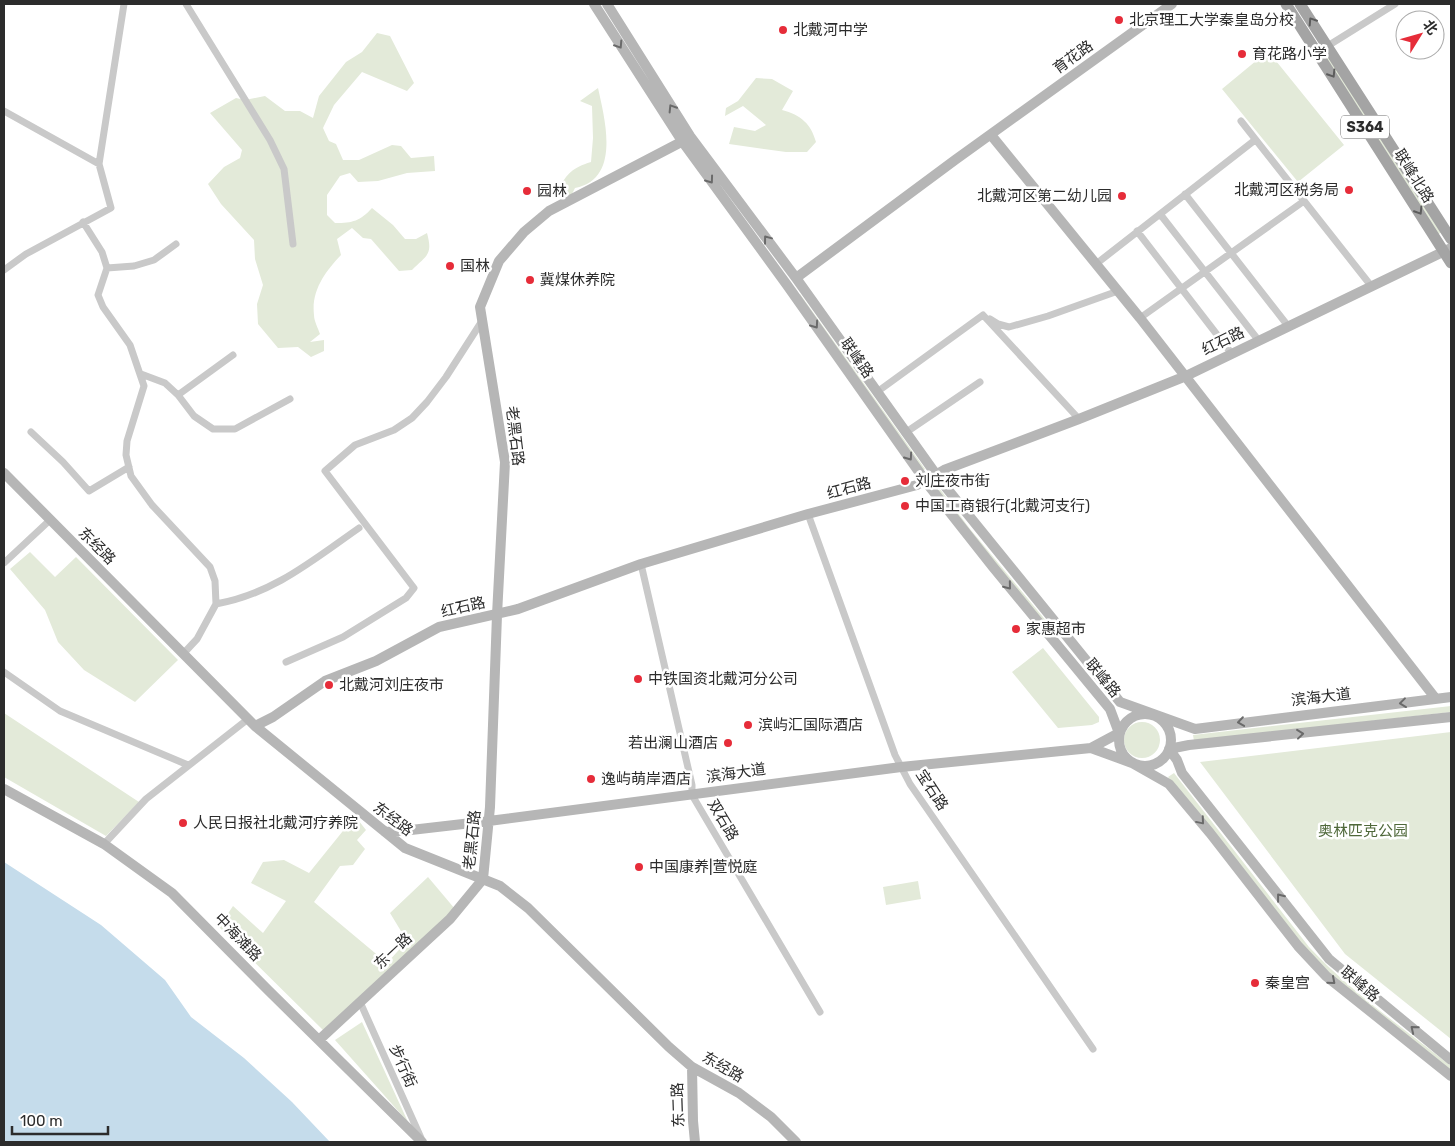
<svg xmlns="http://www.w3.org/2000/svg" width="1455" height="1146" viewBox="0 0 1455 1146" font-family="Rubik,'Noto Sans SC',sans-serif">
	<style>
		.green { fill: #e3ead9 }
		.water { fill: #c5dceb }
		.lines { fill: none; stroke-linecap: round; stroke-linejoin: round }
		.street { stroke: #c9c9c9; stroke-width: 7 }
		.secondary { stroke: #b6b6b6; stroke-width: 10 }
		.primary { stroke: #a4a4a4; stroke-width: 11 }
		.oneway { stroke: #5c5c5c }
		.oneway2 { stroke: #6a6a6a }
		.poi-dot { fill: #e62c39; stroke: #fff; stroke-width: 2 }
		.labels { text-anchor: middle; stroke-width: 5; stroke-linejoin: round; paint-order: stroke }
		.shield { fill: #fff; stroke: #6b6b6b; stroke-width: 1 }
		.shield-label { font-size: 14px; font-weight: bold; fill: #2c2c2c }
		.poi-label { font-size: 15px; fill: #2c2c2c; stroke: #fff; text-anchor: start }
		.street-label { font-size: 15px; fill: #2c2c2c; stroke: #fff }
		.park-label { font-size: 15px; fill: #4f683a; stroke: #fff }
	</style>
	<rect width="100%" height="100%" fill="#fff"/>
	<path class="green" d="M377 33 390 36 414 83 407 91 362 72 334 105 323 128 329 141 336 144 343 160H359L392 145 401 146 411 158 434 156 435 171 407 173 378 181 358 182 350 173 340 176 327 195V215L335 223C353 223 360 221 372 208L393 225 405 239H416L427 233C433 255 427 255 412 270L399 271 371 239 363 238 352 228 337 239 341 255C326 271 311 290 314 315 314 321 318 328 320 334L310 342 324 340V351L311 357 298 347 278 348 258 324 257 304 263 285 255 259 254 240 221 204 208 184 224 167 240 158 242 150 210 113 236 98 245 100 265 96 285 111H300L313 118 319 96 346 62 362 52Z
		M1268 51 1344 145 1298 182 1222 89Z
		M1328 53 1442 232 1437 235 1323 56Z
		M756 78 772 79 793 91 782 110C801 115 811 124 816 142L807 152H786L729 144 734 127 755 131 766 125 743 106 725 116 726 108 738 101Z
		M598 88C605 120 621 179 575 188L571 196 561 199 558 189C568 173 572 168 591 162L593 138 592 106 580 101Z
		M800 294 925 469 923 471 798 296Z
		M940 489 970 529 1052 628 1049 631 938 491Z
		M30 552 55 577 76 557 178 660 135 702 84 670 58 642 45 610 10 569Z
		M1043 648 1099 717V722L1092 725 1058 728 1012 672Z
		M1451 706V712L1194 741 1193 735Z
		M4 713 139 802 106 836 4 777Z
		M1124 740a18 18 0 1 1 36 0a18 18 0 1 1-36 0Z
		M1451 732V1039L1345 954 1200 762Z
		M1174 773 1309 947C1351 992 1403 1028 1451 1066V1072L1344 987 1308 952 1217 835 1168 777Z
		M355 816 366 830 357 840 365 849 353 865 340 866 314 902 387 963 407 941 390 913 428 877 455 909 327 1034 219 927 233 906 263 933 286 901 251 883 263 862 284 860 309 873Z
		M918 881 921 899 886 905 883 887Z
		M362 1022 408 1122 335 1040Z"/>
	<path class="water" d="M4 862 101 925 165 980 191 1017 244 1058 292 1102 330 1142H4Z"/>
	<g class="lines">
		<path class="street" d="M186 4 270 140 284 169 293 244
			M1318 52 1395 4
			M4 111 99 164
			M1241 121 1372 287
			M1185 194 1288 326
			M1160 214 1259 341
			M83 222 102 252 107 268 98 295 103 307 130 345 144 386 127 441 126 455 131 476 152 505 210 567 215 581 216 604 197 639 183 654
			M1137 231 1232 354
			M1096 264 1255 140
			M107 268 134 266 154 260 176 244
			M4 270 26 254 111 208 99 164 124 4
			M1140 318 1304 201
			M990 319 998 324 1009 327 1048 316 1118 291
			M141 374 165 383 178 395 194 416 213 429H235L290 399
			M877 392 983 315 1079 419
			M178 395 233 355
			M31 432 63 462 89 491 129 467
			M905 433 980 382
			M808 514 895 755 910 784 1093 1049
			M4 563 50 520
			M641 564 692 785V795L820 1012
			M216 604C273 594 313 560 359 528
			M286 662 343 637 406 598 414 588 325 471 355 445 394 430 412 418 427 402 446 377 482 321
			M4 672 60 711 188 765
			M104 844 146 799 248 719
			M360 1002 421 1138"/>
		<path class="secondary" d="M607 4 690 136 796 278 940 480 1120 702 1195 729 1451 697
			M991 135 1140 318 1436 699
			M796 278 955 160 1172 4
			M4 473 255 726 405 848 500 886 528 908 669 1047 692 1067 739 1093 771 1117 796 1142
			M1119 740a26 26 0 1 1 52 0a26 26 0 1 1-52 0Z
			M1451 717 1189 745 1169 749 1177 760 1182 773 1329 959 1451 1060
			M255 726 273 717 325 681 376 661 439 627 518 609 641 564 808 514 917 485 944 470 1079 419 1186 376 1451 248
			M1091 748 1132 763 1169 784 1210 833 1298 946 1326 976 1451 1076
			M4 789 104 844 172 893 268 990 422 1142
			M385 832 411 830 489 821 901 767 1091 748 1119 733 1110 709 993 567 929 486 787 285 682 141 594 4
			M483 879 490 807 497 615 505 462 480 307 499 261 524 232 549 211 687 139
			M319 1040 450 919 483 879
			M692 1067 693 1121 695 1142"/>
		<path class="primary" d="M1286 4 1451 263
			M1300 4 1451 239"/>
	</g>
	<defs><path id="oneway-chevron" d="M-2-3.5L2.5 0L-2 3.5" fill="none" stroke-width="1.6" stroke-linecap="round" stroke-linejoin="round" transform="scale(1.25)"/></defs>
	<g class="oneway">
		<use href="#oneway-chevron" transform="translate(1312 21) rotate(-123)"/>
		<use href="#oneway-chevron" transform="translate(1332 74) rotate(58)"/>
		<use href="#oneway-chevron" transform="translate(1419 211) rotate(58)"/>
	</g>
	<g class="oneway2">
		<use href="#oneway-chevron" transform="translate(619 45) rotate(57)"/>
		<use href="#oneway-chevron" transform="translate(672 108) rotate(-122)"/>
		<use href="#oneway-chevron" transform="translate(710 180) rotate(54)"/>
		<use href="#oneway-chevron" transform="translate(767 239) rotate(-127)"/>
		<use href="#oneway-chevron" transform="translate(815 325) rotate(55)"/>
		<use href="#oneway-chevron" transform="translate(909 457) rotate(55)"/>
		<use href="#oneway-chevron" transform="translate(1008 586) rotate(51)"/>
		<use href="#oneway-chevron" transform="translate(1403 703) rotate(173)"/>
		<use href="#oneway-chevron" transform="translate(1241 722) rotate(172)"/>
		<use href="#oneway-chevron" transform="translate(1300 734) rotate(-6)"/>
		<use href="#oneway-chevron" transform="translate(1201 821) rotate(50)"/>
		<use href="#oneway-chevron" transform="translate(1280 897) rotate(-128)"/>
		<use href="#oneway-chevron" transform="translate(1332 981) rotate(41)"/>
		<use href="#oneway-chevron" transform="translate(1414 1029) rotate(-141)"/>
	</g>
	<g class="poi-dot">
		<circle cx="1119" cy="20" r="5"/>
		<circle cx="783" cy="30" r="5"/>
		<circle cx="1242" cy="54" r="5"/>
		<circle cx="1349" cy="190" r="5"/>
		<circle cx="527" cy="191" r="5"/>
		<circle cx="1122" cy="196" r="5"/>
		<circle cx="450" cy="266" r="5"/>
		<circle cx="530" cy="280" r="5"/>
		<circle cx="905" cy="481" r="5"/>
		<circle cx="905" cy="506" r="5"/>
		<circle cx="1016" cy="629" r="5"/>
		<circle cx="638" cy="679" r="5"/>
		<circle cx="329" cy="685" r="5"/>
		<circle cx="748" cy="725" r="5"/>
		<circle cx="728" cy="743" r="5"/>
		<circle cx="591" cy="779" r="5"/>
		<circle cx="183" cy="823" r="5"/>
		<circle cx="639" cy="867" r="5"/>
		<circle cx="1255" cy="983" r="5"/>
	</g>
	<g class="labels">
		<rect class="shield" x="1341" y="115.5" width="48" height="23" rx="4"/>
		<g class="shield-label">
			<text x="1365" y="132">S364</text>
		</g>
		<g class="poi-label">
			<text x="1129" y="25">北京理工大学秦皇岛分校</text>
			<text x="793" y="35">北戴河中学</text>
			<text x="1252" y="59">育花路小学</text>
			<text x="1339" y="195" text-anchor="end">北戴河区税务局</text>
			<text x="537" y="196">园林</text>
			<text x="1112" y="201" text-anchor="end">北戴河区第二幼儿园</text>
			<text x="460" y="271">国林</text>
			<text x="540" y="285">冀煤休养院</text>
			<text x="915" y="486">刘庄夜市街</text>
			<text x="915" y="511">中国工商银行(北戴河支行)</text>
			<text x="1026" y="634">家惠超市</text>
			<text x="648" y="684">中铁国资北戴河分公司</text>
			<text x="339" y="690">北戴河刘庄夜市</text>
			<text x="758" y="730">滨屿汇国际酒店</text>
			<text x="718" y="748" text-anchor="end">若出澜山酒店</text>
			<text x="601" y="784">逸屿萌岸酒店</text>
			<text x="193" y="828">人民日报社北戴河疗养院</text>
			<text x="649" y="872">中国康养|萱悦庭</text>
			<text x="1265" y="988">秦皇宫</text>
		</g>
		<g class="street-label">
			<text transform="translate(1073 57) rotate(-36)" y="5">育花路</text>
			<text transform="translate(1414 176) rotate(58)" y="5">联峰北路</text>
			<text transform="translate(1223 341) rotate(-26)" y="5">红石路</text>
			<text transform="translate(857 358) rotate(55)" y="5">联峰路</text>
			<text transform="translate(515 436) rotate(83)" y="5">老黑石路</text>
			<text transform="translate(849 488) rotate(-15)" y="5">红石路</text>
			<text transform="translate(97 546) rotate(45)" y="5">东经路</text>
			<text transform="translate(463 607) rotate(-13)" y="5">红石路</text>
			<text transform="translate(1103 678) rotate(50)" y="5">联峰路</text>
			<text transform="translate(1321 697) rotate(-7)" y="5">滨海大道</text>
			<text transform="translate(736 773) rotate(-8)" y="5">滨海大道</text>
			<text transform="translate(932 790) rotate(57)" y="5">宝石路</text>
			<text transform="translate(393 819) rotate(37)" y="5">东经路</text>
			<text transform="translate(723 820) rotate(59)" y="5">双石路</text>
			<text transform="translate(472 840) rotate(-84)" y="5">老黑石路</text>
			<text transform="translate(238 937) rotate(46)" y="5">中海滩路</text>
			<text transform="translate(393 951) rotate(-43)" y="5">东一路</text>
			<text transform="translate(1360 984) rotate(40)" y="5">联峰路</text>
			<text transform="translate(403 1066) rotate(66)" y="5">步行街</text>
			<text transform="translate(723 1067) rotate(30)" y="5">东经路</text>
			<text transform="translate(678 1105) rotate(-92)" y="5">东二路</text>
		</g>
		<g class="park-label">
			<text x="1363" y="836">奥林匹克公园</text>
		</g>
	</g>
	<rect width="1455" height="1146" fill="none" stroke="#2c2c2c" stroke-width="10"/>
	<g transform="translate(1420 35) rotate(53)"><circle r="24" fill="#ffffff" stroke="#ababab"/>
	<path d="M0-4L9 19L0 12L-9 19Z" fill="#e62c39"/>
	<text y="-8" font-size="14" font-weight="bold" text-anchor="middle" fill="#2c2c2c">北</text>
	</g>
	<path d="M12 1126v8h96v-8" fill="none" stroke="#2c2c2c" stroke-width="2.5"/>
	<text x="20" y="1126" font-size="15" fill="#2c2c2c" stroke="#ffffff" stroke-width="4" paint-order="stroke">100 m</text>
</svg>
